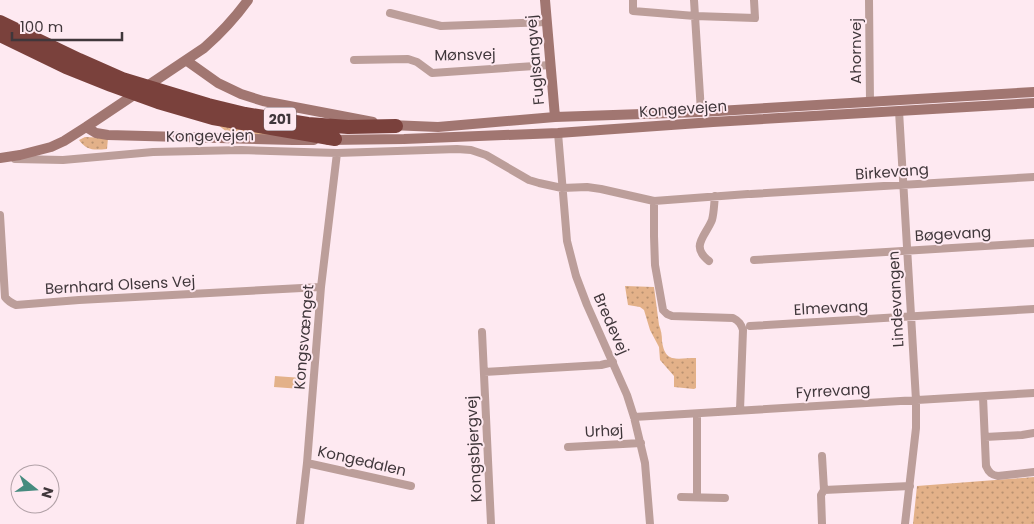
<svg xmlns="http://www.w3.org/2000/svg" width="1034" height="524" viewBox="0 0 1034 524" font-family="Poppins,sans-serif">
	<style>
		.grass { fill: url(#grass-dots) }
		.pitch { fill: #e3b189 }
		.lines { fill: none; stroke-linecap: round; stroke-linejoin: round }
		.street { stroke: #bc9e9a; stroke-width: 8 }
		.secondary { stroke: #a17671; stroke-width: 10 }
		.highway { stroke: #7a413c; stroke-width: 14 }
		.labels { text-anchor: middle; stroke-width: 4; stroke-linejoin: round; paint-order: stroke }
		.shield { fill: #fee9f1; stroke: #796c72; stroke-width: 1 }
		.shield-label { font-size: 14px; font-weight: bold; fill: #40373b }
		.street-label { font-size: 15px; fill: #40373b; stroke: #fee9f1 }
	</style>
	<defs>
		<pattern id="grass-dots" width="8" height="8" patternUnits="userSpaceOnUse" patternTransform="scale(1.25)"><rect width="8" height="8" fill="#e3b189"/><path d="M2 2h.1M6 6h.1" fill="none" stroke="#b99171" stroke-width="1.8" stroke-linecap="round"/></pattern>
	</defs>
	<rect width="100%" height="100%" fill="#fee9f1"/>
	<path class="grass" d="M217 124 301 138 228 133Z
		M85 137 108 138 107 149C94 150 87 151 79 140Z
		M625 286 654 287 659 325C661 330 662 335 662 341 665 364 677 358 696 358V388L694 389 674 387V376L660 360 659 347 650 330 644 310 640 307 628 305Z
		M1034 477V524H913L917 486Z"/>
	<path class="pitch" d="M275 376 302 378 301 389 274 387Z"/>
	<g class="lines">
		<path class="street" d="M633 0V11L695 16 755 18 754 0
			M694 0 701 112
			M869 0 870 102
			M390 13 441 26 547 22
			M354 60 408 59 417 62 432 73 550 65
			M899 111 916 400V428L905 524
			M558 133 567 241 576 276 587 305 627 395 634 417 645 463 650 524
			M15 159 63 160 153 152 241 150 337 153 457 149 471 150 486 155 529 180 539 183 562 188 587 187 601 189 654 201 748 194
			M751 194 1034 177
			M654 201V236L655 265 663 310 667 314 672 316 733 318C739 321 741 324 743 330L740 410
			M0 215 5 297C8 301 11 303 16 305L79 300 321 287
			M754 260 1034 243
			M709 261C690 246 705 237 712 220 714 213 714 204 715 196
			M750 326 1034 309
			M482 332 491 524
			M484 372 601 365 613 362
			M983 397 986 466C989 473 992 475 998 476L1034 472
			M634 417 1034 393
			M985 437 1022 435 1034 433
			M568 447 641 443
			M307 463 411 486
			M824 490 910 486
			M681 497 725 498
			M697 497V414
			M300 524 307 463 321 287 337 153
			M822 524 821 495 824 490 822 456"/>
		<path class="secondary" d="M545 0 555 117
			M187 61 218 83 241 94 263 101 373 122
			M390 125 438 127 555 117 701 112 1034 92
			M86 127 96 133 108 135 293 140H314
			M328 140 404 139 558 133 713 122 1034 103
			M0 158 20 155 51 147 64 141 86 127 204 48C221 33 235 18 248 0"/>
		<path class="highway" d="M0 22 79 60 122 79 208 105 245 114 308 124 348 127 396 126
			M0 35 66 67 111 85 158 102 213 118 335 139"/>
	</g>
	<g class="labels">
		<rect class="shield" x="264" y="107.5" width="32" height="23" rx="4"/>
		<g class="shield-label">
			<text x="280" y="124">201</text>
		</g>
		<g class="street-label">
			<text transform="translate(856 51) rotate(-90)" y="5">Ahornvej</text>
			<text transform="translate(465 55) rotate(-1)" y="5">Mønsvej</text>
			<text transform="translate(535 60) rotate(-95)" y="5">Fuglsangvej</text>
			<text transform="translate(683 109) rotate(-4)" y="5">Kongevejen</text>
			<text transform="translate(210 136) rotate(-1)" y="5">Kongevejen</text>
			<text transform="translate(892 172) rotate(-4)" y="5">Birkevang</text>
			<text transform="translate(953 234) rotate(-3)" y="5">Bøgevang</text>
			<text transform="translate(120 285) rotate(-3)" y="5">Bernhard Olsens Vej</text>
			<text transform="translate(896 299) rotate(-93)" y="5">Lindevangen</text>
			<text transform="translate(831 308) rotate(-3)" y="5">Elmevang</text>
			<text transform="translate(611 324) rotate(66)" y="5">Bredevej</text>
			<text transform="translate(304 337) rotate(-85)" y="5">Kongsvænget</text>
			<text transform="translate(833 391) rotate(-3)" y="5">Fyrrevang</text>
			<text transform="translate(604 431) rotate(-3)" y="5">Urhøj</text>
			<text transform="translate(474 449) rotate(-93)" y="5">Kongsbjergvej</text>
			<text transform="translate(362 461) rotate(13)" y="5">Kongedalen</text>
		</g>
	</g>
	<g transform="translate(35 489) rotate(107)"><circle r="24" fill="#fee9f1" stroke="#b2a2a8"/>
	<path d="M0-4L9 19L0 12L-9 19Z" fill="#468b7f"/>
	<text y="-8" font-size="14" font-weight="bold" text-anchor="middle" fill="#40373b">N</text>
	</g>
	<path d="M12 32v8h110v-8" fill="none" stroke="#40373b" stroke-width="2.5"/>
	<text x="20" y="32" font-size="15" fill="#40373b" stroke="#fee9f1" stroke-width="4" paint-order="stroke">100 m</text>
</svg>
